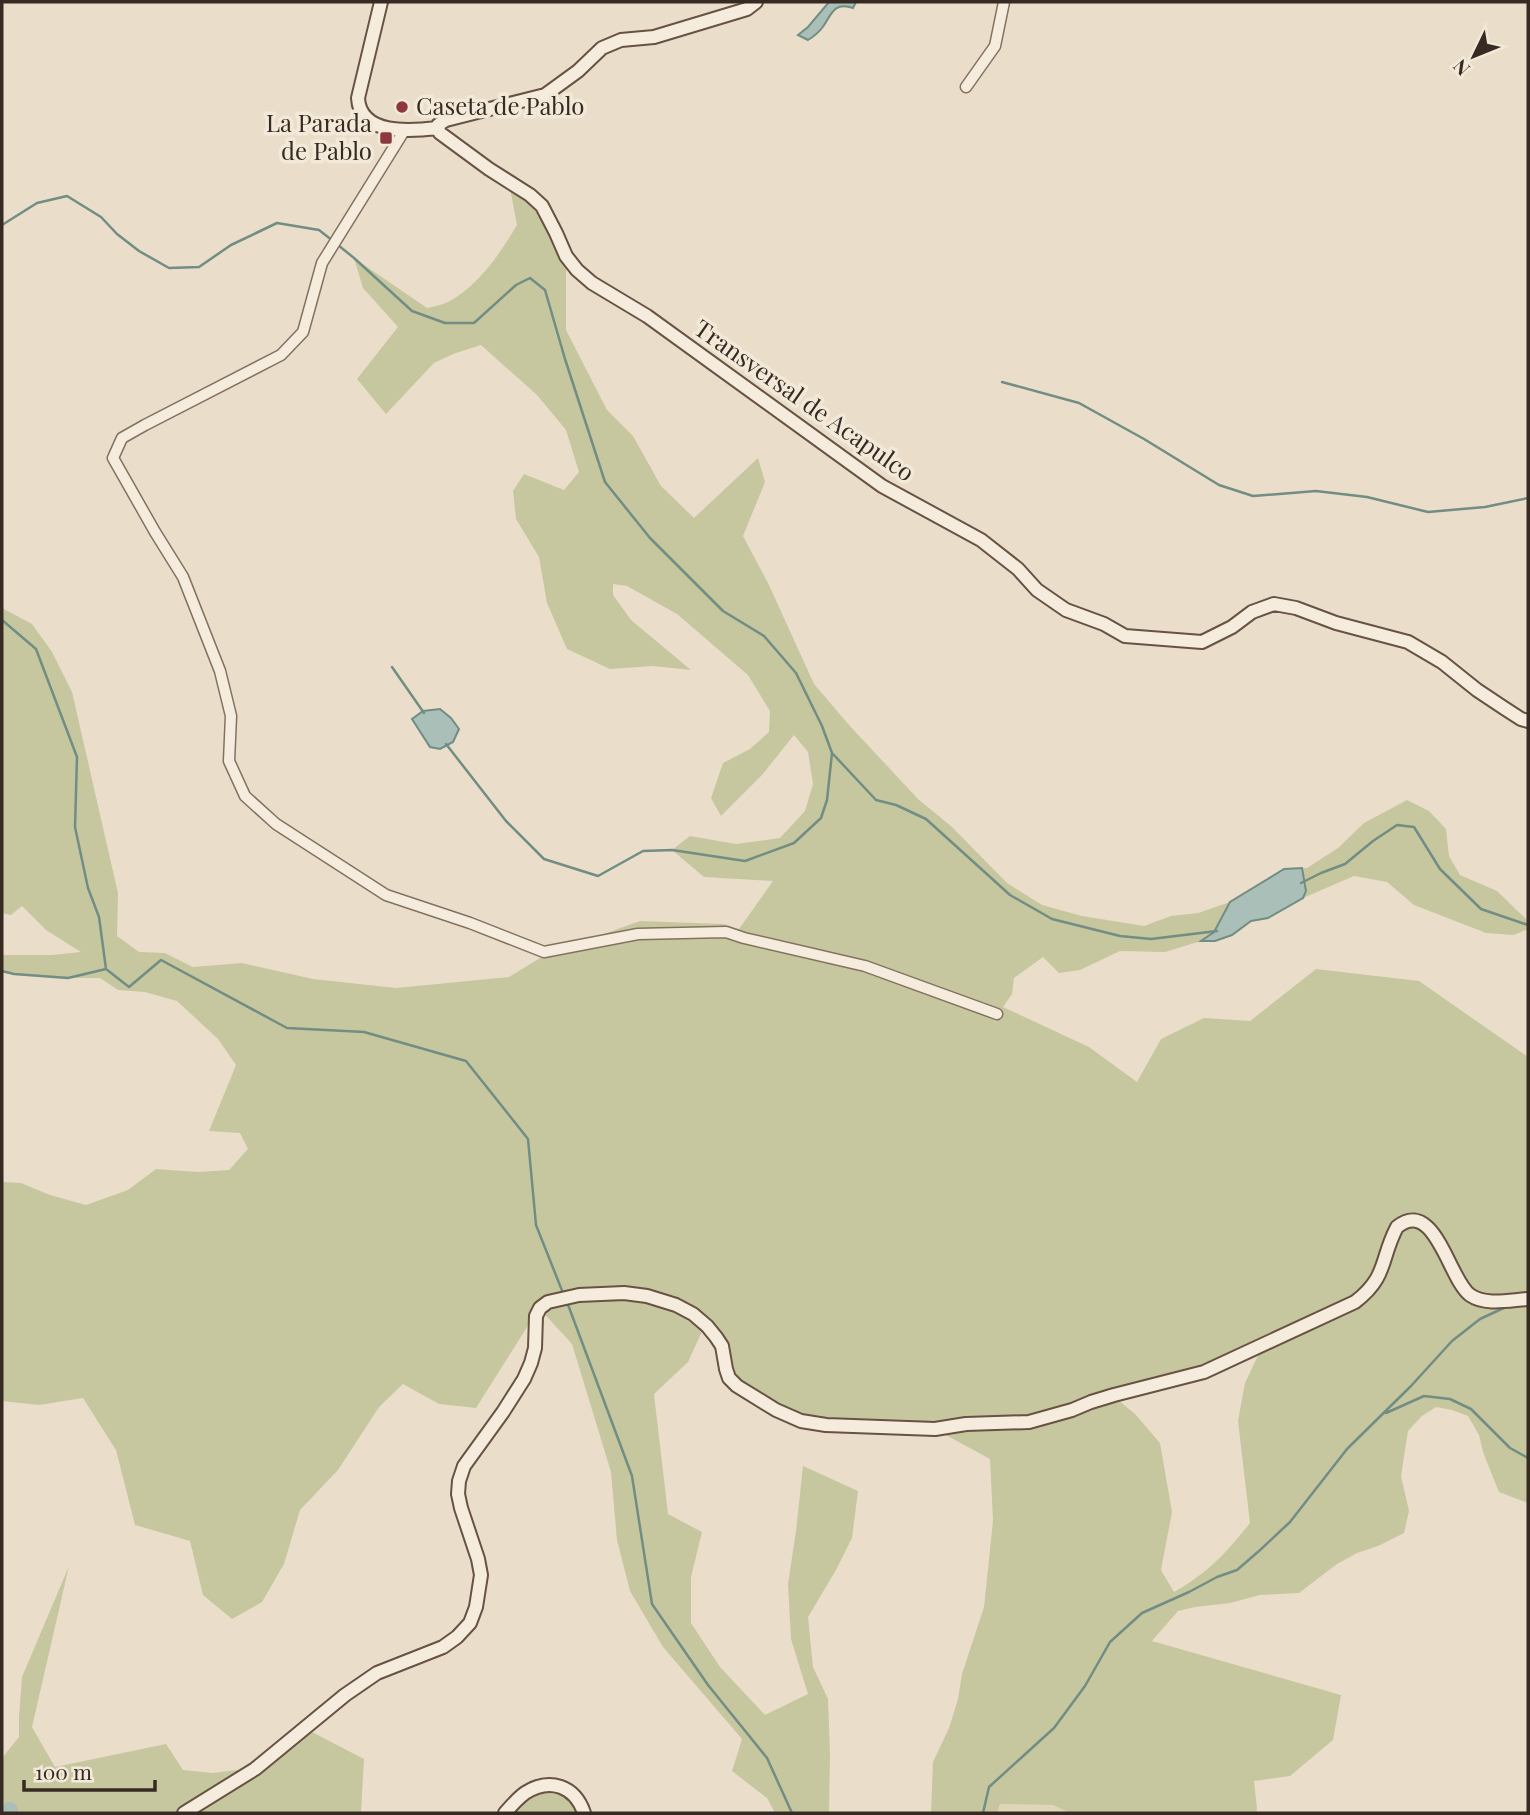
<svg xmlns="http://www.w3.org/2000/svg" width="1530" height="1815" viewBox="0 0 1530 1815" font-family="'Playfair Display',serif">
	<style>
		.farmland { fill: #dfd5b8 }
		.green { fill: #c6c79f; fill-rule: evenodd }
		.water { fill: #aabfb7; stroke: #718d84; stroke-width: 2 }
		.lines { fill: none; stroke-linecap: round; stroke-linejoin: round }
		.stream { stroke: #718d84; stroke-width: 2.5 }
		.river { stroke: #aabfb7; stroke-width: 16 }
		.street-casing { stroke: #857160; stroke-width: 13 }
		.secondary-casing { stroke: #675243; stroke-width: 16 }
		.street { stroke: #f5ecdd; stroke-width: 10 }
		.secondary { stroke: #f5ecdd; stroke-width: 12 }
		.poi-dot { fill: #8d373f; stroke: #f2e9d9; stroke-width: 2.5 }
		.labels { text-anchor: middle; stroke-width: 7; stroke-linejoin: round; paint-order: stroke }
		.poi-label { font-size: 24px; fill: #372a22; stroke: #f2e9d9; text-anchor: start }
		.street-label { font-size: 24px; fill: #372a22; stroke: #f2e9d9 }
	</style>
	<rect width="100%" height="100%" fill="#eadeca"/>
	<path class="farmland" d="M1000 1804 1053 1805 1070 1813H997Z"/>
	<path class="green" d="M509 183 530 195 566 256V330L607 410 633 436 661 486 694 518 758 458 765 482 743 536 769 585 814 684 849 725 918 799 952 827 1007 883 1042 905 1082 916 1144 926 1171 916 1198 913 1230 902 1284 869 1307 868 1338 848 1364 823 1407 800 1429 811 1446 829 1449 856 1460 875 1497 891 1528 921V929L1514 935 1486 933 1414 905 1387 882 1354 876 1303 898 1268 918 1251 921 1232 935 1215 941H1201L1165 952 1120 951 1080 970 1059 973 1043 957 1014 978 1012 994 1003 1007 1089 1047 1137 1082 1161 1039 1204 1018 1250 1021 1316 969 1419 981 1528 1057V1503L1499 1492 1483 1452 1479 1435 1468 1416 1452 1410 1436 1407 1422 1416 1408 1431 1401 1476 1409 1511 1404 1533 1378 1546 1357 1553 1337 1564 1299 1593 1260 1595 1230 1603 1195 1607 1178 1611 1152 1641 1341 1695 1333 1740 1290 1776 1254 1781 1257 1809 1256 1813H1070L1053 1805 1000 1804 997 1813H931L933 1762 949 1728 958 1699 962 1674 984 1607 993 1521 990 1459 933 1428 801 1421 737 1386 724 1355 705 1325 688 1362 654 1394 668 1514 702 1532 691 1577V1623L720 1667 765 1715 808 1694 791 1639 788 1584 796 1531 803 1466 858 1491 852 1538 836 1570 808 1617 813 1667 828 1699 830 1754 829 1813H775L767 1798 732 1771 742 1739 663 1647 630 1591 617 1540 611 1472 572 1344 539 1308 476 1408 439 1404 403 1384 379 1407 338 1470 300 1510 284 1564 262 1602 232 1619 203 1595 190 1541 135 1525 116 1450 83 1398 39 1405 2 1401V1182L21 1183 50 1195 86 1205 128 1190 156 1169 198 1172 229 1170 248 1149 240 1133 209 1131 236 1065 218 1039 177 1001 145 992 118 990 100 978H68L14 974 2 971V955H52L81 952 46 930 22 906 11 915 2 913V608L32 624 52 652 72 692 118 893 117 936 139 952 165 953 193 967 242 963 313 979 396 988 509 977 545 955 640 921 723 924 739 929 773 881 704 877 672 850 690 836 736 844 780 838 805 811 813 784 808 752 794 735 762 775 721 816 711 798 723 763 750 749 769 732 770 711 748 675 677 614 627 586 613 584V595L631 620 691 670 653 666 610 669 567 649 547 603 539 557 516 519 513 491 524 474 564 490 579 472 566 430 537 395 481 345 453 354 434 363 386 414 357 379 398 327 363 288 354 258 427 308C434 306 442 305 448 302 478 286 500 254 517 225ZM1264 1343 1245 1383 1238 1421 1250 1523C1226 1553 1208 1573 1174 1592L1161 1570 1172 1512 1160 1443 1135 1414 1112 1395 1202 1371Z
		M69 1566 32 1727 55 1767 166 1744 183 1770 213 1773 253 1768 299 1731 312 1732 364 1759 361 1813H2V1758L19 1737V1717L22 1677Z
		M555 1784 582 1813H502L514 1800Z"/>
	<path class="water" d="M829 2H856L853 8C833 1 831 16 822 28 818 33 813 37 808 40L798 35 808 27Z
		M440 709 451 718 459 729 453 742 440 749 430 747 412 719 423 711Z
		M1302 868 1306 891 1303 898 1268 918 1251 921 1232 935 1215 941H1201L1214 932 1230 902 1284 869Z"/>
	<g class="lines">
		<path class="stream" d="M2 225 37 203 67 196 101 217 117 234 139 251 169 268 199 267 231 245 277 223 319 230 333 241
			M338 245 354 258 412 311 445 323H474L516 285 530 278 545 290 565 359 605 482 650 538 723 611 764 636 796 673 822 726 832 753 876 800 896 805 926 819 1010 895 1052 919 1120 936 1151 939 1217 931
			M1002 382 1079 403 1144 439 1219 485 1253 496 1316 491 1367 497 1428 512 1485 507 1528 498
			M2 620 36 649 77 757 75 827 88 888 99 917 106 969 129 987 161 960 287 1028 364 1032 466 1061 528 1139 536 1225 563 1293
			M392 667 424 713
			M446 744 506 821 544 859 598 876 643 851 672 850 745 861 794 843 821 818 827 800 832 753
			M1301 883 1321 873 1345 864 1373 841 1397 825 1414 827 1440 869 1481 909 1528 925
			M2 971 14 974 68 978 106 969
			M567 1302 632 1476 652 1604 708 1685 767 1758 792 1813
			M1386 1413 1424 1396 1450 1399 1471 1409 1510 1448 1528 1458
			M983 1813 989 1787 1054 1728 1085 1686 1110 1642 1142 1613 1189 1592 1217 1577 1237 1570 1259 1551 1290 1522 1347 1449 1411 1386 1452 1341 1480 1319 1508 1306"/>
		<path class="river" d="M10 1813V1810"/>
		<defs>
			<path id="street" d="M966 87 995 46 1004 2
				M404 131 322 263 303 332 281 355 145 425 122 438 113 458 155 532 183 577 220 671 231 716 229 761 245 796 276 824 386 895 470 923 544 952 638 934 726 932 744 938 865 966 997 1014"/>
			<path id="secondary" d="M381 2 358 98C360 136 411 131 438 128
				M438 128 440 133 489 169 530 195 542 206 556 233 566 256 577 270 592 283 647 316 882 486 981 540 1018 569 1037 590 1066 610 1104 624 1125 636 1202 642 1232 627 1252 612 1274 604 1296 608 1336 623 1408 642 1442 662 1477 690 1504 708 1521 719 1528 721
				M438 128V125L446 120 545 95 578 71 602 48 621 40 654 37 747 9 756 2
				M184 1813 255 1769 345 1695 377 1673 443 1647 457 1637 470 1623 476 1607 481 1575 478 1559 461 1508 458 1494 459 1481 464 1466 503 1412 524 1379 531 1363 535 1348 536 1316 540 1308 548 1302 579 1295 624 1293 647 1296 676 1305 693 1314 707 1326 716 1337 722 1346 726 1369 729 1378 737 1386 776 1410 801 1421 826 1425 935 1429 966 1424 1029 1422 1072 1410 1091 1402 1114 1395 1204 1372 1355 1302C1388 1277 1380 1259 1397 1227 1435 1197 1449 1280 1470 1295 1486 1306 1510 1300 1528 1299
				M505 1813C511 1806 517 1799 525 1793 550 1777 575 1786 584 1813"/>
		</defs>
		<use href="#street" class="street-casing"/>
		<use href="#secondary" class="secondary-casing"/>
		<use href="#street" class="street"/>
		<use href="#secondary" class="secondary"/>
	</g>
	<g class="poi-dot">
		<circle cx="402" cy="107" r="7"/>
		<rect x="379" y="131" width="14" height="14" rx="3.5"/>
	</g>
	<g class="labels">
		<g class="poi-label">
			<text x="416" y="115">Caseta de Pablo</text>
			<text x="372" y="132" text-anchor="end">La Parada<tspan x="372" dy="28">de Pablo</tspan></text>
		</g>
		<g class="street-label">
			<text transform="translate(804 401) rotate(35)" y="8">Transversal de Acapulco</text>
		</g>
	</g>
	<rect width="1530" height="1815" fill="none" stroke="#372a22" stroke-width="7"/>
	<g transform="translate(1474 56) rotate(227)" stroke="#f2e9d9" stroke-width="5" paint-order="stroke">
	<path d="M0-5L12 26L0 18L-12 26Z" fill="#372a22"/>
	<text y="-10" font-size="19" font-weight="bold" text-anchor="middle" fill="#372a22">N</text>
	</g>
	<path d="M24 1780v10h131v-10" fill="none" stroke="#372a22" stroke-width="3.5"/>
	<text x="35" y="1780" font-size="21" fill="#372a22" stroke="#f2e9d9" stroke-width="5" paint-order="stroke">100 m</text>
</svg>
